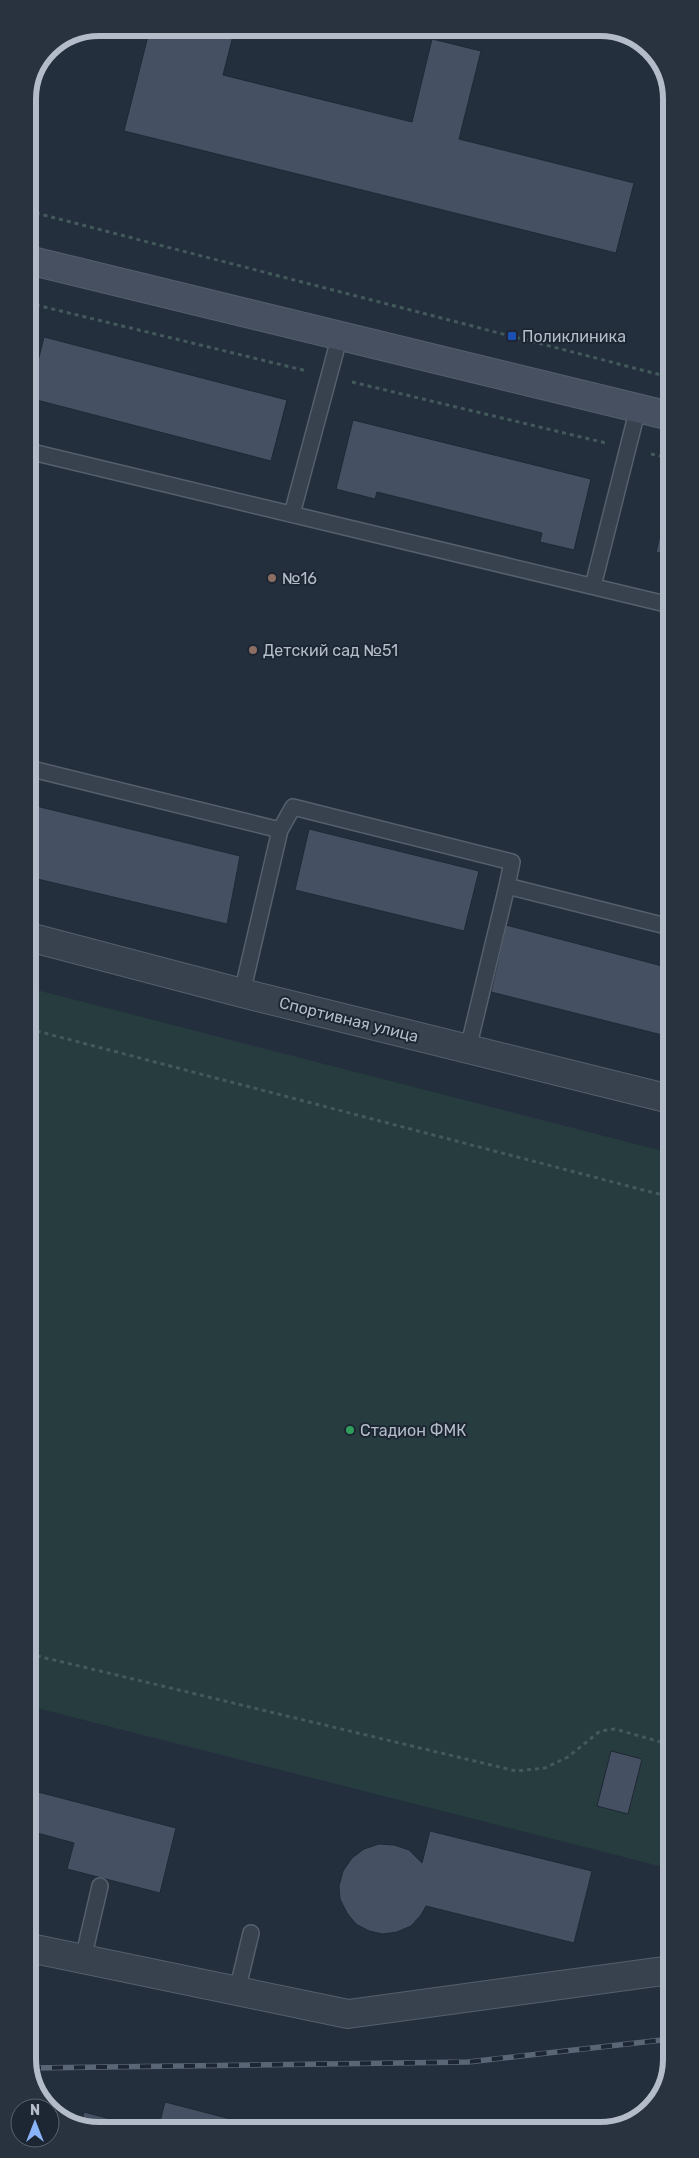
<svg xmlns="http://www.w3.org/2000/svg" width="699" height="2158" viewBox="0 0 699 2158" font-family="Rubik,sans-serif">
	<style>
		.green { fill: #263c3f }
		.building { fill: #455162; stroke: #1f2835 }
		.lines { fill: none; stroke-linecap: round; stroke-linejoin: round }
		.lane-casing { stroke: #565f6c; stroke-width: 18 }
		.street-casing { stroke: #565f6c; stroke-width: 30 }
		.secondary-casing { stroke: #565f6c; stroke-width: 30 }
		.path { stroke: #44595c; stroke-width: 3; stroke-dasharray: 4 4; stroke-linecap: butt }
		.lane { stroke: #38414e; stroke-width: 15 }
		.street { stroke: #38414e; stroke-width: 28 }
		.secondary { stroke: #465061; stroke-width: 28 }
		.rail-casing { stroke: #5a6575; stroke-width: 5.5 }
		.rail { stroke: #1d2633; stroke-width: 4; stroke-dasharray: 11; stroke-linecap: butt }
		.transit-dot { fill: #1a4fb4; stroke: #1d2633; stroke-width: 2 }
		.education-dot { fill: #8d6e63; stroke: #1d2633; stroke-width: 2 }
		.leisure-dot { fill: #2e9e5b; stroke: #1d2633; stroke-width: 2 }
		.labels { text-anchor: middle; stroke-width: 4; stroke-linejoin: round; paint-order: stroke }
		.poi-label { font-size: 16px; fill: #b4bcc9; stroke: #1d2633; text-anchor: start }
		.street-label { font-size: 16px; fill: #b4bcc9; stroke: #1d2633 }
		.rim { fill: none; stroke: #b4bcc9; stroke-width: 6 }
	</style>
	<rect width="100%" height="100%" fill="#242f3e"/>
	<path class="green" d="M29 988 670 1153 671 1869 29 1706Z"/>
	<path class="building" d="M150 28H235L223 75 412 122 432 39 481 51 459 139 634 183 616 253 124 131Z
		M44 337 287 400 271 461 29 398Z
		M353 420 591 479 574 550 540 542 542 533 377 492 375 499 336 489Z
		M670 496V555L656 552Z
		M28 804 240 856 227 924 29 877Z
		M309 829 479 871 464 931 295 890Z
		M506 925 670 968V1037L491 992Z
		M611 1751 642 1759 628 1814 597 1806Z
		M38 1792 176 1828 160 1893 67 1869 74 1843 30 1831Z
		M430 1831 592 1871 574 1943 426 1906 421 1915 411 1926 397 1932 383 1934 369 1931 356 1924 347 1913 340 1899 339 1886 343 1871 352 1858 364 1849 379 1844 394 1845 409 1850 422 1863Z
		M165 2102 273 2130H158Z
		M84 2112 152 2130H94L81 2125Z"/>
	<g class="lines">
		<defs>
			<path id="lane" d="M28 451 670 605
				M292 514 340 335
				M593 586 638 408
				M28 768 280 830 293 807 512 862 507 886 670 927
				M242 993 280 830
				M468 1049 507 886
				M83 1959 100 1886
				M237 1991 251 1933"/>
			<path id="street" d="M29 937 242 993 670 1099
				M30 1948 348 2014 671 1970"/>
			<path id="secondary" d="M28 260 670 416"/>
		</defs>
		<use href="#lane" class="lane-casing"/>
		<use href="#street" class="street-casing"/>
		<use href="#secondary" class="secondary-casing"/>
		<path class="path" d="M28 211 669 377
			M28 303 307 371
			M352 382 606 443
			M651 454 670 458
			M29 1029 670 1197
			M29 1654 516 1771 545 1768 568 1757 600 1731 615 1729 671 1745"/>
		<use href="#lane" class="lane"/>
		<use href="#street" class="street"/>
		<use href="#secondary" class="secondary"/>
		<defs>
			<path id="rail" d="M30 2068 468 2062 671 2039"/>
		</defs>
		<use href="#rail" class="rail-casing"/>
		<use href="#rail" class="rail"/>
	</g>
	<rect class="transit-dot" x="507" y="331" width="10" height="10" rx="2.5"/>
	<g class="education-dot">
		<circle cx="272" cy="578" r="5"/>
		<circle cx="253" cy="650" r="5"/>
	</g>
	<circle class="leisure-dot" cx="350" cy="1430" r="5"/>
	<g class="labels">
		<g class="poi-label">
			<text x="522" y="342">Поликлиника</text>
			<text x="282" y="584">№16</text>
			<text x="263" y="656">Детский сад №51</text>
			<text x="360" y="1436">Стадион ФМК</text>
		</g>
		<g class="street-label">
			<text transform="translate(349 1019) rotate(14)" y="6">Спортивная улица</text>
		</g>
	</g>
	<path d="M0 0H699V2158H0ZM99 36H600A63 63 0 0 1 663 99V2059A63 63 0 0 1 600 2122H99A63 63 0 0 1 36 2059V99A63 63 0 0 1 99 36Z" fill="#29323f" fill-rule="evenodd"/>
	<path class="rim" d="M99 36H600A63 63 0 0 1 663 99V2059A63 63 0 0 1 600 2122H99A63 63 0 0 1 36 2059V99A63 63 0 0 1 99 36Z"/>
	<g transform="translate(35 2123)"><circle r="24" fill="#1d2633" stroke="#59626f"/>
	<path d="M0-4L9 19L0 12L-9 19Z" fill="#8ab4f8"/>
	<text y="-8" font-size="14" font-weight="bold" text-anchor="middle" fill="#b4bcc9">N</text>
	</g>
</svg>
